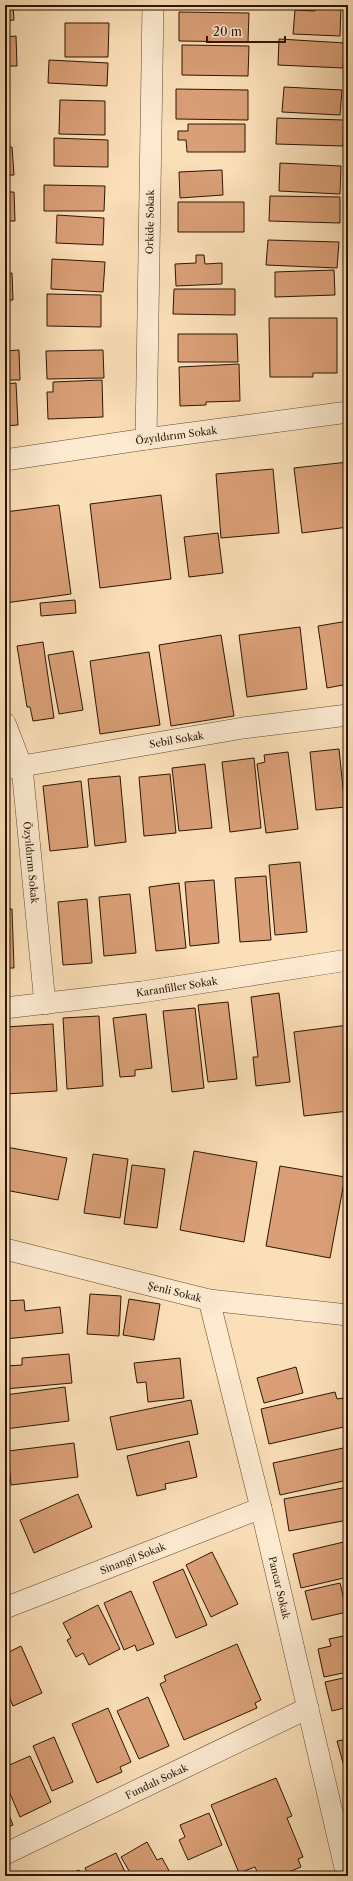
<svg xmlns="http://www.w3.org/2000/svg" width="353" height="1881" viewBox="0 0 353 1881" font-family="'Libre Caslon Text',serif">
	<style>
		.building { fill: #da9f77; stroke: #2c1503 }
		.lines { fill: none; stroke-linecap: round; stroke-linejoin: round }
		.minor-casing { stroke: #604830; stroke-width: 22 }
		.minor { stroke: #fcead1; stroke-width: 21 }
		.labels { text-anchor: middle; stroke-width: 4; stroke-linejoin: round; paint-order: stroke }
		.street-label { font-size: 10px; fill: #2c1503; stroke: #fcead1 }
	</style>
	<rect width="100%" height="100%" fill="#fbdfb8"/>
	<filter id="stains"><feTurbulence type="fractalNoise" baseFrequency=".005" numOctaves="4"/><feColorMatrix values="0 0 0 0 .2 0 0 0 0 .09 0 0 0 0 .02 0 0 0 .5 -.17"/></filter>
	<radialGradient id="worn" r=".72"><stop offset=".6" stop-color="#630" stop-opacity="0"/><stop offset="1" stop-color="#630" stop-opacity=".3"/></radialGradient>
	<path class="building" d="M5 5H13L14 20 5 21Z
		M59 5H110V8H59Z
		M315 5 341 6 340 36 293 34 295 10 315 11Z
		M179 12 249 13 248 42 179 41Z
		M65 23H109L108 57H65Z
		M16 36 17 66H5V37Z
		M279 39 345 43 343 68 278 65Z
		M182 45 249 46 248 76 182 75Z
		M49 60 108 63 107 86 48 83Z
		M284 87 342 90 340 115 282 112Z
		M176 89 248 90V120L176 119Z
		M60 100 105 101V135L59 134Z
		M277 118 344 120 343 146 276 144Z
		M5 119H7L8 143H5Z
		M188 124H245V152H187L186 140H178V131H188Z
		M54 138 108 140V167L54 166Z
		M12 147 14 175H5V148Z
		M280 163 341 166 340 194 279 191Z
		M222 170 223 195 180 198 179 172Z
		M44 185 105 186 104 211H44Z
		M5 192H14L15 221H5Z
		M270 196 340 197V223L269 221Z
		M178 202H244V232H178Z
		M57 215 104 218 103 245 56 243Z
		M268 240 339 242 337 268 266 265Z
		M196 255H204L205 264 222 263V284L176 286 175 264 196 263Z
		M52 259 105 262 103 292 51 289Z
		M334 270 335 295 275 297V272Z
		M12 273 13 300H5V274Z
		M174 289H235V315L173 314Z
		M47 294 101 295V327L47 326Z
		M5 304 7 336H5Z
		M269 318H337V373H313V377H270Z
		M178 334H237L238 362H178Z
		M19 350 20 380H5V351Z
		M103 350 104 378 47 379 46 351Z
		M239 364 240 401 206 402V405L180 406 179 367Z
		M102 380 103 417 48 419 47 392H53V382Z
		M16 383 18 425 5 426V384Z
		M348 462V527L302 533 294 468Z
		M273 469 279 533 221 538 216 474Z
		M161 495 171 579 100 588 90 504Z
		M59 505 71 594 5 603V512Z
		M218 533 223 573 189 577 184 537Z
		M75 600 76 613 41 616 40 603Z
		M348 621V684L327 688 318 626Z
		M300 627 307 689 247 697 239 635Z
		M221 635 234 716 171 726 159 645Z
		M43 642 54 718 33 721 30 707H27L17 646Z
		M73 651 83 710 59 714 48 655Z
		M149 652 160 725 100 734 90 661Z
		M344 744H348V803Z
		M339 749 345 807 316 810 310 752Z
		M288 752 298 829 266 833 257 764 265 762 264 755Z
		M254 758 261 828 230 832 222 762Z
		M205 764 212 828 179 831 172 768Z
		M170 774 176 833 144 836 139 777Z
		M120 776 126 842 95 846 88 779Z
		M81 781 88 847 50 851 43 786Z
		M300 862 307 932 275 935 269 865Z
		M266 876 271 940 240 942 235 878Z
		M214 880 219 943 190 946 185 882Z
		M179 883 186 948 156 951 149 887Z
		M130 894 136 953 104 956 99 897Z
		M87 899 92 963 63 965 58 902Z
		M5 909H12L14 968H5Z
		M279 993 290 1082 256 1086 253 1057H258L251 997Z
		M228 1002 237 1079 208 1082 198 1005Z
		M195 1008 204 1088 172 1092 163 1011Z
		M146 1014 152 1068 135 1070V1076L120 1077 113 1018Z
		M99 1016 103 1086 67 1089 63 1018Z
		M53 1024 57 1091 5 1094V1027Z
		M348 1025V1111L304 1116 294 1032Z
		M6 1147 67 1158 58 1200 5 1190Z
		M194 1151 257 1162 244 1242 180 1230Z
		M93 1154 128 1159 120 1218 84 1213Z
		M132 1165 165 1169 157 1228 124 1224Z
		M280 1166 345 1177 330 1258 266 1246Z
		M90 1294 121 1296 119 1336 87 1334Z
		M129 1299 160 1304 154 1340 123 1335Z
		M24 1300 25 1311 60 1307 63 1333 5 1339V1301Z
		M69 1354 72 1383 5 1389V1366L22 1365V1358Z
		M180 1358 184 1398 148 1402 146 1382 137 1383 134 1363Z
		M296 1367 303 1393 264 1403 257 1378Z
		M65 1387 69 1421 5 1429V1395Z
		M335 1392 337 1399 343 1398 348 1426 269 1444 261 1409Z
		M191 1400 198 1434 117 1450 110 1417Z
		M189 1441 197 1477 165 1484 166 1489 137 1496 127 1456Z
		M74 1443 78 1477 11 1485 8 1451Z
		M348 1447V1480L280 1495 273 1463Z
		M348 1487V1520L289 1531 284 1499Z
		M78 1494 92 1527 34 1553 20 1520Z
		M348 1541V1577L301 1588 293 1554Z
		M212 1552 238 1604 211 1617 186 1565Z
		M183 1569 207 1625 176 1638 153 1582Z
		M340 1583 347 1612 312 1620 305 1591Z
		M131 1591 154 1644 137 1651 135 1645 124 1650 104 1603Z
		M98 1605 120 1649 89 1665 83 1653 76 1657 67 1640 71 1638 63 1623Z
		M348 1635V1672L324 1677 318 1649 331 1646 329 1639Z
		M237 1644 261 1700 255 1703 257 1708 184 1740 160 1684 166 1681 164 1676Z
		M21 1646 42 1693 13 1706 5 1687V1654Z
		M348 1677V1707L332 1711 325 1682Z
		M148 1697 169 1746 139 1759 117 1711Z
		M108 1708 131 1762 120 1767 122 1772 97 1783 72 1724Z
		M54 1737 73 1782 52 1791 33 1746Z
		M348 1739V1769L345 1770 337 1741Z
		M30 1756 51 1802 20 1817 5 1782V1767Z
		M276 1778 292 1816 287 1818 303 1857 298 1859 301 1867 279 1876H259L255 1867 239 1873 211 1805Z
		M5 1805 13 1825 5 1828Z
		M209 1813 222 1845 188 1860 179 1840 185 1837 180 1825Z
		M147 1842 157 1860 162 1858 172 1876H132L121 1857Z
		M116 1853 127 1876H89L85 1868Z
		M79 1870 82 1876H66Z"/>
	<g class="lines">
		<defs>
			<g id="minor">
				<path id="s1" d="M146 439 153 5"/>
				<path id="s2" d="M5 460 146 439 348 412"/>
				<path id="s3" d="M5 723 22 767 45 1004"/>
				<path id="s4" d="M5 769 243 728 348 715"/>
				<path id="s5" d="M5 1008 142 992 348 960"/>
				<path id="s6" d="M5 1249 209 1300 348 1315"/>
				<path id="s7" d="M209 1300 261 1508 347 1876"/>
				<path id="s8" d="M5 1608 261 1508"/>
				<path id="s9" d="M5 1854 308 1708"/>
			</g>
		</defs>
		<use href="#minor" class="minor-casing"/>
		<use href="#minor" class="minor"/>
	</g>
	<g class="labels">
		<g class="street-label">
			<text dy="4" stroke="none"><textPath href="#s1" startOffset="217">Orkide Sokak</textPath></text>
			<text dy="4" stroke="none"><textPath href="#s2" startOffset="173">Özyıldırım Sokak</textPath></text>
			<text dy="4" stroke="none"><textPath href="#s4" startOffset="174">Sebil Sokak</textPath></text>
			<text dy="4" stroke="none"><textPath href="#s3" startOffset="143">Özyıldırım Sokak</textPath></text>
			<text dy="4" stroke="none"><textPath href="#s5" startOffset="173">Karanfiller Sokak</textPath></text>
			<text dy="4" stroke="none"><textPath href="#s6" startOffset="175">Şenli Sokak</textPath></text>
			<text dy="4" stroke="none"><textPath href="#s8" startOffset="137">Sinangil Sokak</textPath></text>
			<text dy="4" stroke="none"><textPath href="#s7" startOffset="296">Pancar Sokak</textPath></text>
			<text dy="4" stroke="none"><textPath href="#s9" startOffset="168">Fundalı Sokak</textPath></text>
		</g>
	</g>
	<rect width="353" height="1881" fill="none" stroke="#fbdfb8" stroke-width="20"/>
	<rect x="6" y="6" width="341" height="1869" fill="none" stroke="#2c1503" stroke-width="2"/>
	<rect x="10" y="10" width="333" height="1861" fill="none" stroke="#2c1503"/>
	<path d="M207 36v6h78v-6" fill="none" stroke="#2c1503" stroke-width="2"/>
	<text x="213" y="36" font-size="12" fill="#2c1503" stroke="#fcead1" stroke-width="3" paint-order="stroke">20 m</text>
	<rect width="100%" height="100%" filter="url(#stains)"/>
	<rect width="100%" height="100%" fill="url(#worn)"/>
</svg>
